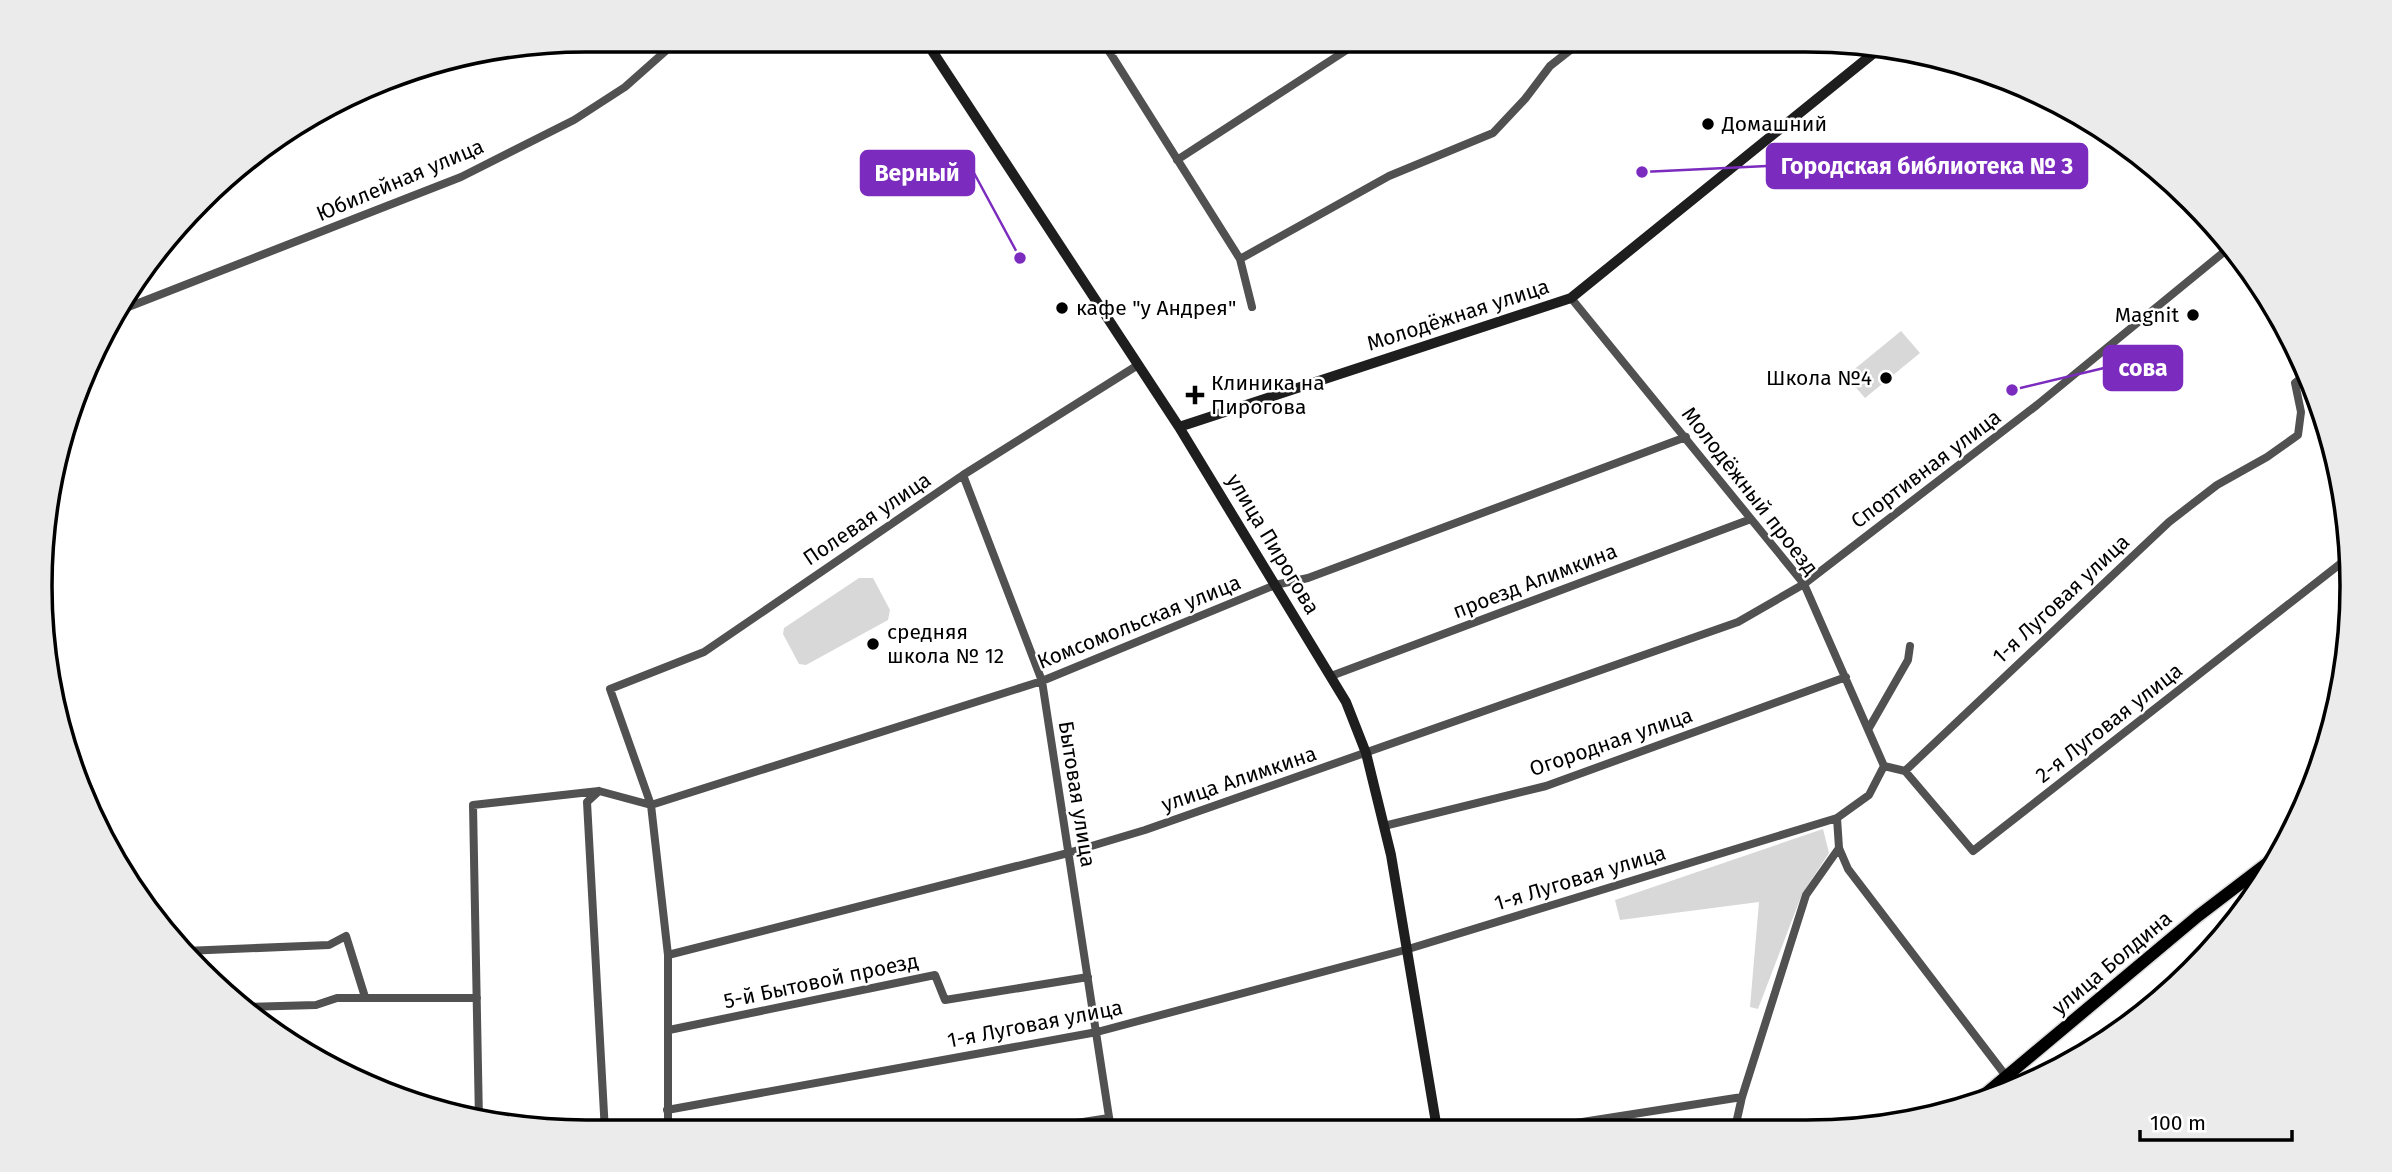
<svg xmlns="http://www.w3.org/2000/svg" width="2392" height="1172" viewBox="0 0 2392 1172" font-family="'Fira Sans',sans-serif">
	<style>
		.green { fill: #d8d8d8 }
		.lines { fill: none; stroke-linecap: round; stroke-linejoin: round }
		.primary-casing { stroke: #dbdbdb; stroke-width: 15 }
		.street { stroke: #515151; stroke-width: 8 }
		.secondary { stroke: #1e1e1e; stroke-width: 10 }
		.primary { stroke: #000; stroke-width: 12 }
		.poi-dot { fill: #000; stroke: #fff; stroke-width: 2.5 }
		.labels { text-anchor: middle; stroke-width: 5; stroke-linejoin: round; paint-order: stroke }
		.poi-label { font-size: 21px; fill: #000; stroke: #fff; text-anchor: start }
		.street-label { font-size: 21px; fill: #000; stroke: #fff }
		.rim { fill: none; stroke: #000; stroke-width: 3.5 }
		.leader { fill: none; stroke: #7b2cbf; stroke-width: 2.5 }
		.callout-dot { fill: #7b2cbf; stroke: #fff; stroke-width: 2.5 }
		.callout { fill: #7b2cbf; stroke: #7b2cbf; stroke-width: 2.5 }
		.callout-label { font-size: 23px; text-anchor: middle; font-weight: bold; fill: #fff }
	</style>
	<rect width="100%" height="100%" fill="#fff"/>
	<path class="green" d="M1901 331 1920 353 1865 398 1846 376Z
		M859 578H873L890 610 888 620 806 665 799 664 783 634 784 628Z
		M1823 829 1829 853 1802 894 1758 1009 1750 1007 1759 902 1620 920 1615 900Z"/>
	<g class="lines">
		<defs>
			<path id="primary" d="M1978 1100 2198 916 2274 858"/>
		</defs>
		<use href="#primary" class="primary-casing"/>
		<path class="street" d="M1102 40 1240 259 1252 307
			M1110 53 1130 40
			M1177 160 1362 40
			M1240 259 1389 176 1493 133 1525 99 1550 66 1583 40
			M1571 298 1804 584 1884 766
			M113 313 461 177 574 120 625 87 678 40
			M963 475 1042 681 1111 1130
			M1331 676 1751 519
			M1869 728 1908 660 1910 646
			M1905 771 1973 851 2349 557
			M599 791 587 802 605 1132
			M1837 818 1839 848 1848 869 2006 1076
			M1384 826 1546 786 1846 677
			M185 951 329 945 346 936 365 997
			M668 955 1068 853 1145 830 1738 622 1804 584 2037 405 2230 247
			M242 1007 316 1005 337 998H477
			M669 1030 935 975 945 1000 1088 977
			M667 1110 1097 1032 1405 950 1837 818 1869 795 1884 766 1905 771 2169 522 2217 485 2267 457 2298 435 2301 412 2295 383 2308 373
			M479 1121 473 805 599 791 651 805 1042 681 1275 585 1308 578 1686 437
			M1544 1128 1742 1097
			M1735 1128 1742 1097 1806 895 1839 848
			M1031 1130 1109 1118
			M668 1131V955L651 805 610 689 704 652 963 475 1138 365"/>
		<path class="secondary" d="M925 40 1179 427 1346 702 1366 753 1391 855 1437 1129
			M1179 427 1571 298 1880 48"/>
		<use href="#primary" class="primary"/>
	</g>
	<g class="poi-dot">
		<circle cx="1708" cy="124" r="7"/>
		<circle cx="1062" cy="308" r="7"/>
		<circle cx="2193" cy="315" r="7"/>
		<circle cx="1886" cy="378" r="7"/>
		<path d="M1191.5 384.5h7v7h7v7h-7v7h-7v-7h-7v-7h7z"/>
		<circle cx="873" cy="644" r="7"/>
	</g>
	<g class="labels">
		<g class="poi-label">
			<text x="1722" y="131">Домашний</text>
			<text x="1076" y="315">кафе "у Андрея"</text>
			<text x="2179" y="322" text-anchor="end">Magnit</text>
			<text x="1872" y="385" text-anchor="end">Школа №4</text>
			<text x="1211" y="390">Клиника на<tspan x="1211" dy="24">Пирогова</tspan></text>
			<text x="887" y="639">средняя<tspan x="887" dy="24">школа № 12</tspan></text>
		</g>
		<g class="street-label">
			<text transform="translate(400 180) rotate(-23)" y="7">Юбилейная улица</text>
			<text transform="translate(1458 315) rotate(-18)" y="7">Молодёжная улица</text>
			<text transform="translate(1926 469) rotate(-37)" y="7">Спортивная улица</text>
			<text transform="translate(1750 491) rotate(52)" y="7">Молодёжный проезд</text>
			<text transform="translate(867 519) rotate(-34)" y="7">Полевая улица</text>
			<text transform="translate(1273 544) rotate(59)" y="7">улица Пирогова</text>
			<text transform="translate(1535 581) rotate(-21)" y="7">проезд Алимкина</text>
			<text transform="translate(2061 599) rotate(-43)" y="7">1-я Луговая улица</text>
			<text transform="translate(1139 622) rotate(-22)" y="7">Комсомольская улица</text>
			<text transform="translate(2109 723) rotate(-38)" y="7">2-я Луговая улица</text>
			<text transform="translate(1611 742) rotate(-19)" y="7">Огородная улица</text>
			<text transform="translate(1239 779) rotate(-19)" y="7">улица Алимкина</text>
			<text transform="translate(1077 794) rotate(81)" y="7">Бытовая улица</text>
			<text transform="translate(1580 878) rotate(-17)" y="7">1-я Луговая улица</text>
			<text transform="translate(2112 963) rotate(-40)" y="7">улица Болдина</text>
			<text transform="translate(821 981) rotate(-12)" y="7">5-й Бытовой проезд</text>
			<text transform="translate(1035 1024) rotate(-11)" y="7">1-я Луговая улица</text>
		</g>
	</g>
	<path d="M0 0H2392V1172H0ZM586 52H1806A534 534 0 0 1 2340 586V586A534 534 0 0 1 1806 1120H586A534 534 0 0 1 52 586V586A534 534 0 0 1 586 52Z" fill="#ebebeb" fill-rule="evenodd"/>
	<path class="rim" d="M586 52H1806A534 534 0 0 1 2340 586V586A534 534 0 0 1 1806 1120H586A534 534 0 0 1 52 586V586A534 534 0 0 1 586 52Z"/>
	<path class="leader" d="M1642 172L1767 166M1020 258L974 173M2012 390L2104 368"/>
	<g class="callout-dot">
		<circle cx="1642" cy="172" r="7"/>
		<circle cx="1020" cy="258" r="7"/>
		<circle cx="2012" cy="390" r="7"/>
	</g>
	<g class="callout">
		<rect x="1767" y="144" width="320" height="44" rx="7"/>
		<rect x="861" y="151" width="113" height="44" rx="7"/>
		<rect x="2104" y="346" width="78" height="44" rx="7"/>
	</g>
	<g class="callout-label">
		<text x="1927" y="174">Городская библиотека № 3</text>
		<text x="917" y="181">Верный</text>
		<text x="2143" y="376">сова</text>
	</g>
	<path d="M2140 1130v10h152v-10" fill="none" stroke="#000000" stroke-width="3.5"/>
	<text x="2150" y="1130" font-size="21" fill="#000000" stroke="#ffffff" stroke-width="5" paint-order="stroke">100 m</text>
</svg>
